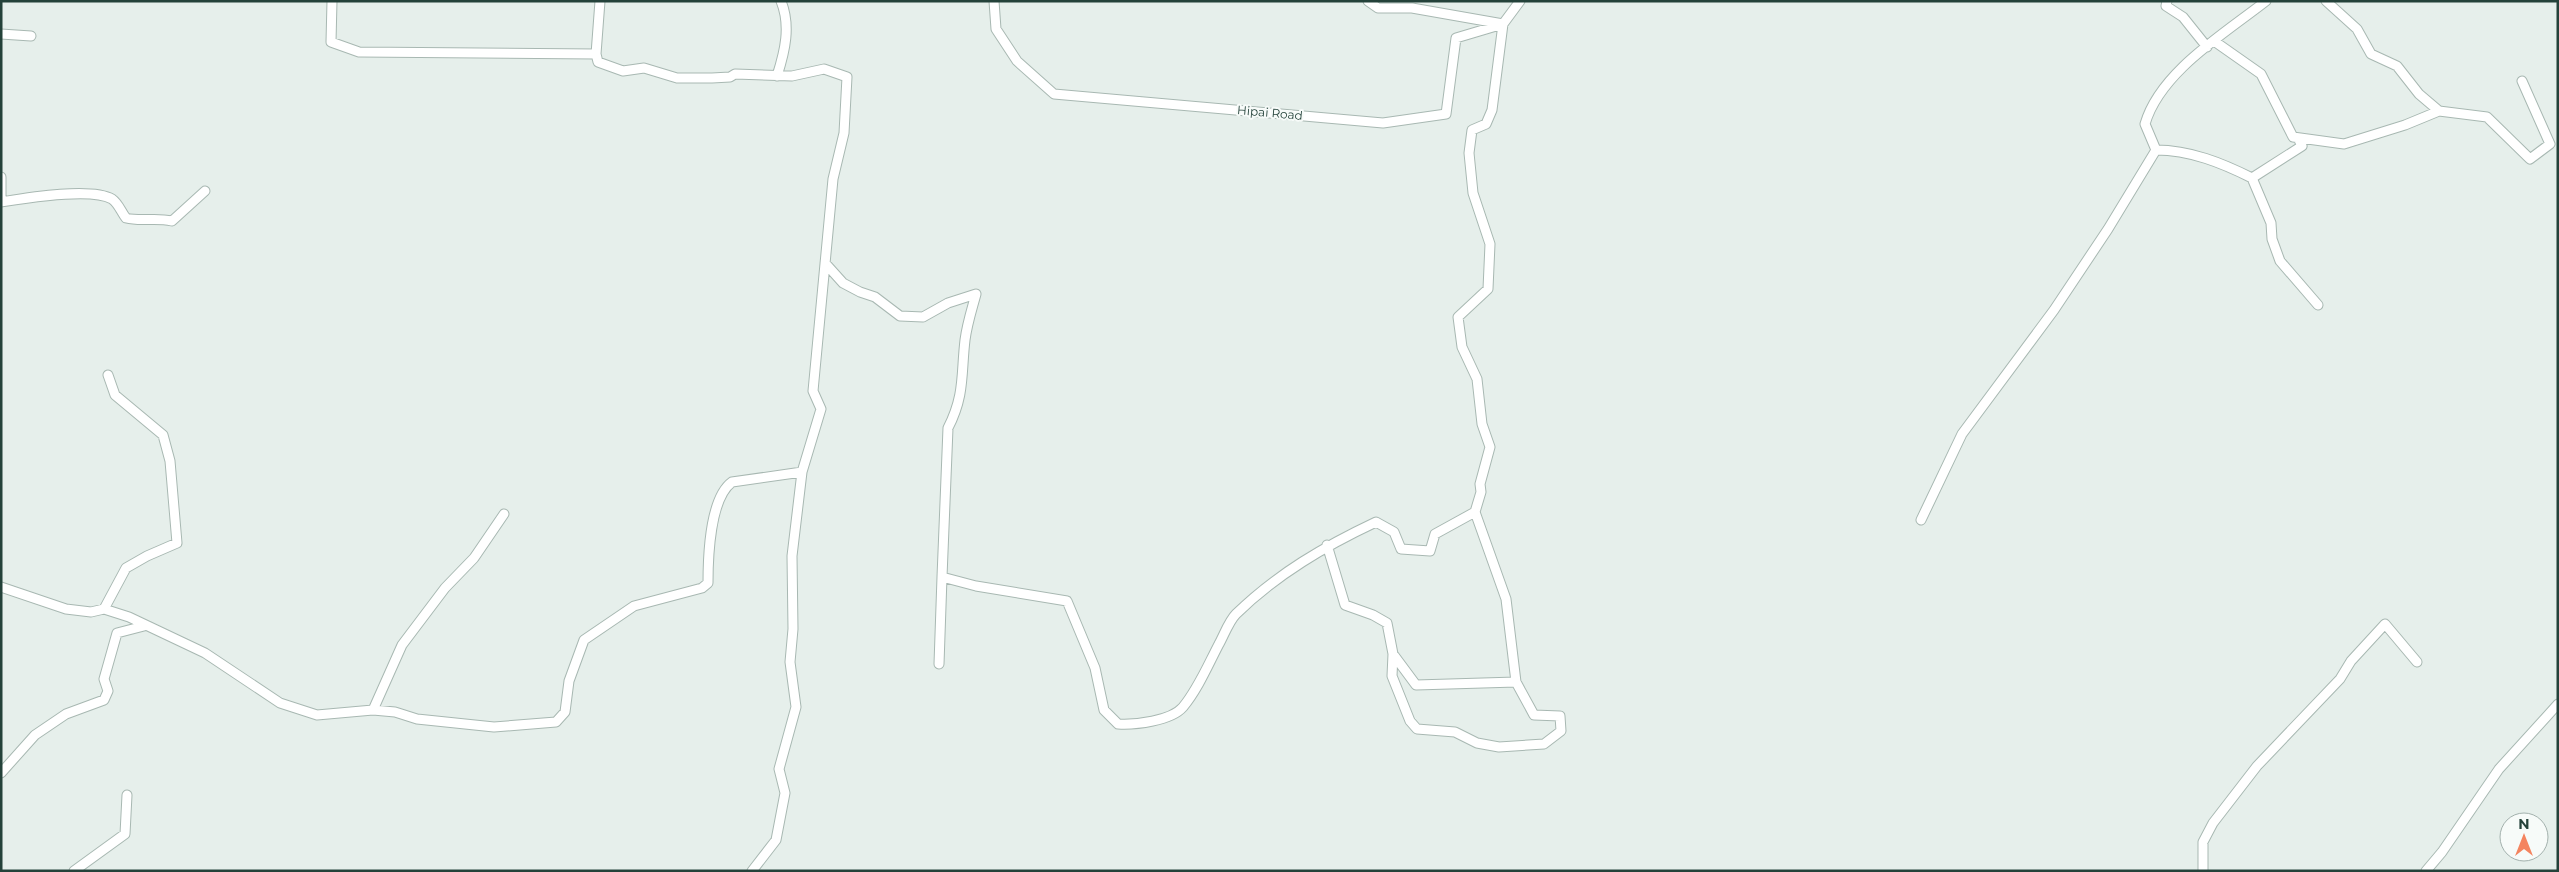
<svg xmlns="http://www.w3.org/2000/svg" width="2559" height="872" viewBox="0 0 2559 872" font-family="Montserrat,sans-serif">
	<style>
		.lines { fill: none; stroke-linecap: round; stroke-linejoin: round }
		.minor-casing { stroke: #a8b8b2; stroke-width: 11 }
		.minor { stroke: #fff; stroke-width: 9 }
		.labels { text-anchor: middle; stroke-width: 4; stroke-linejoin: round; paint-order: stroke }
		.street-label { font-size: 12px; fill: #24423a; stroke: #f7fbf9 }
	</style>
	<rect width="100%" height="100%" fill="#e6efeb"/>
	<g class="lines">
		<defs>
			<path id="minor" d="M332 1 331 42 359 52 596 54 600 1
				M994 1 996 29 1017 61 1054 94 1383 123 1446 114 1456 38 1503 24 1520 1
				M2167 1 2166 6 2183 17 2207 47
				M2326 1 2357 29 2371 54 2397 66 2419 94 2439 111 2487 117 2530 159 2550 144 2522 81
				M1 34 31 36
				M2214 41 2261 74 2293 137 2344 144 2405 125 2439 111
				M596 54 598 62 623 71 644 68 677 78H712L730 77 735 74 792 76 824 69 847 77 844 133 833 179 813 391 821 409 802 472 792 556 793 629 790 662 796 707 779 769 785 793 776 840 752 871
				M777 76C785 51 791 26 781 1
				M2156 150C2190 150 2222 163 2252 178L2271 223 2272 239 2280 261 2318 305
				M2156 150 2145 124C2160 72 2224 34 2266 1
				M1 177V202
				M2252 178 2302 146 2298 138
				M1 202C26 198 91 187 112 199 119 204 121 212 126 218 142 222 154 217 172 221L205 191
				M825 263 843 283 860 292 875 297 900 316 923 317 948 303 976 294C972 309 967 324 965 340 961 374 965 395 948 428L942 577 976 586 1067 601 1095 668 1104 710 1118 724C1135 725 1171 721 1183 707 1198 689 1208 665 1219 644 1224 635 1229 621 1236 614 1277 574 1325 546 1376 522L1394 532 1401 549 1430 551 1435 534 1475 512 1481 492 1480 484 1490 447 1482 424 1477 379 1462 347 1458 317 1488 289 1490 244 1473 193 1469 153 1472 130 1486 124 1492 110 1503 24 1412 8H1378L1368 1
				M1475 512 1506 599 1516 682
				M1921 520 1962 434 2054 310 2108 229 2156 150
				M1327 545 1345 605 1373 615 1387 623 1393 654 1392 676 1410 721 1417 729 1455 732 1477 743 1499 747 1544 744 1561 731 1560 716 1534 715 1516 682 1416 685 1393 654
				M1 587 66 609 91 612 104 609 129 617 205 653 280 703 317 715 373 710 395 712 417 719 494 727 556 722 565 712 569 681 584 640 634 606 702 588 708 583C708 557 710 498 732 482L802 472
				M104 609 126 568 147 556 177 543 170 461 163 435 115 395 108 375
				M939 664 942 577
				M373 710 402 645 445 588 474 558 504 514
				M1 773 35 735 66 714 104 700 108 691 104 679 117 633 144 626
				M74 871 125 834 127 795
				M2203 871V842L2213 823 2257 766 2340 679 2351 661 2385 624 2417 662
				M2426 871 2442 852 2499 769 2558 704"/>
		</defs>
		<use href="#minor" class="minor-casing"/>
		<use href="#minor" class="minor"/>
	</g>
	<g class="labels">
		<g class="street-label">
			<text transform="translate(1270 113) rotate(5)" y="4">Hipai Road</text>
		</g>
	</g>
	<rect width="2559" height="872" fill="none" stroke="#24423a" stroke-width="5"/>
	<g transform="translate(2524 837)"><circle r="24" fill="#f7fbf9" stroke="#a3b1ad"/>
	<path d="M0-4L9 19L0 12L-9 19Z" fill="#f4845f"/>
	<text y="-8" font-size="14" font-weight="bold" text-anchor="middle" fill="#24423a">N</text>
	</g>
</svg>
